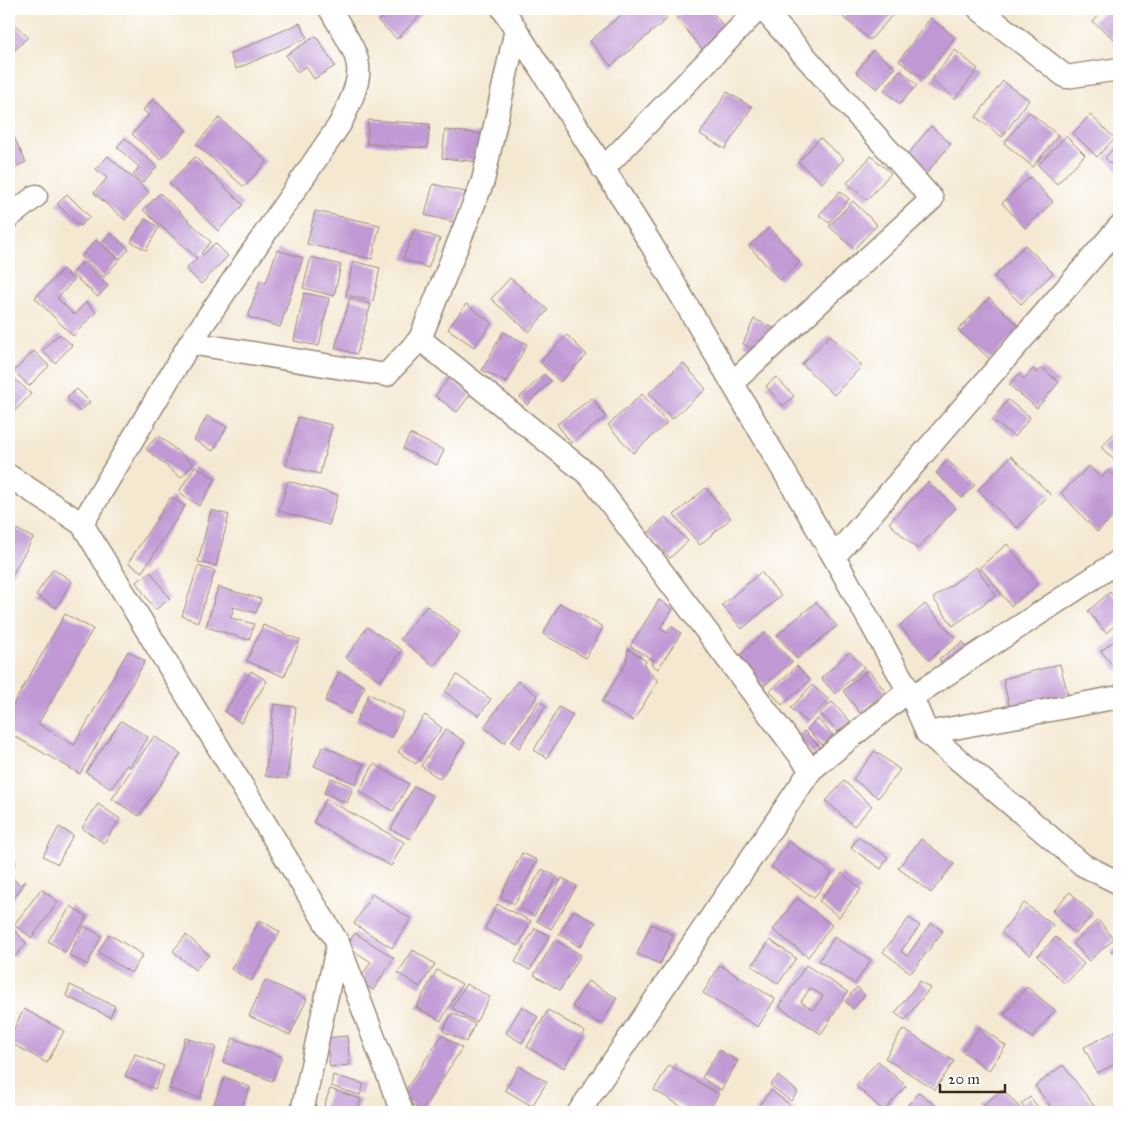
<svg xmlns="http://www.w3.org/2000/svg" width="1128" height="1121" viewBox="0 0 1128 1121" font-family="'IM FELL Great Primer',serif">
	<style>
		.building { fill: #c098d4; fill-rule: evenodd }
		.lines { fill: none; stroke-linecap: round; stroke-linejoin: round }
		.street-casing { stroke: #988978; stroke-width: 25 }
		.street { stroke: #fff; stroke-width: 22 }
	</style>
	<rect width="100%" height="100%" fill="#fff"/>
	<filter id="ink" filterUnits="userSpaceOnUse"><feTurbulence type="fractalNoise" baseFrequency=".02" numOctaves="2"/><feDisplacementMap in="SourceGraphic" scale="10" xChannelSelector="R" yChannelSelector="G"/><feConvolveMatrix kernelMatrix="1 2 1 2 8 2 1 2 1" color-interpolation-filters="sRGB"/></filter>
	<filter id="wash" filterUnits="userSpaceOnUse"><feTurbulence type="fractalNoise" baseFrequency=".0096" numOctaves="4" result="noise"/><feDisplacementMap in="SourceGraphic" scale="20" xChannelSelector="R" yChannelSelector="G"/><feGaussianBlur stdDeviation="1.12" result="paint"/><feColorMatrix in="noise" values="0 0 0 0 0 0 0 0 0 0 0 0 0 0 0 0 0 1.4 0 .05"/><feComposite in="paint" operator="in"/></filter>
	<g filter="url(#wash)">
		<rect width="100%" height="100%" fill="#f4e8d1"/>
		<g id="blocks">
			<path class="building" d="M389 9H426L397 39 378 21Z
				M628 9H659L667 19 611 66 590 41Z
				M686 9H710L729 33 705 53 676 17Z
				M825 9H840L834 16Z
				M850 9H898L870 40 843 17Z
				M1104 9H1119V43L1093 22Z
				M930 18 955 37 924 79 899 61Z
				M9 19 28 37 9 56Z
				M300 23 307 38 236 69 230 54Z
				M316 36 335 66 314 79 306 66 297 72 286 55Z
				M873 50 895 68 877 89 856 72Z
				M955 50 978 69 955 99 931 80Z
				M900 70 917 85 900 104 884 90Z
				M1003 81 1029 100 1002 137 976 117Z
				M727 92 752 107 725 149 700 134Z
				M153 99 187 130 161 160 132 134 149 115 143 110Z
				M1029 112 1058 135 1033 167 1004 143Z
				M1090 115 1115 138 1097 157 1073 133Z
				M219 118 267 161 244 187 196 144Z
				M368 120 430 124 427 148 367 144Z
				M931 126 951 144 924 176 904 159Z
				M9 127 26 162 9 170Z
				M445 130 482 134 478 162 442 158Z
				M1066 136 1085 155 1057 184 1038 165Z
				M125 138 157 167 142 183 133 175 139 167 117 147Z
				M820 138 844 159 822 183 798 162Z
				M1119 142V171L1105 158Z
				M108 156 149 192 125 220 94 193 107 178 96 169Z
				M871 156 891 173 867 200 847 183Z
				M195 157 243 205 218 231 169 183Z
				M1030 177 1053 202 1025 228 1002 203Z
				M433 184 465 192 457 223 425 215Z
				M840 191 849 199 829 223 819 215Z
				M160 193 211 242 201 253 203 255 215 243 228 256 201 284 186 269 197 258 143 210Z
				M67 194 90 217 80 226 57 204Z
				M853 201 877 225 854 249 829 226Z
				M315 211 380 225 372 259 307 244Z
				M145 219 159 227 146 250 131 242Z
				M769 228 800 262 780 280 749 246Z
				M415 229 440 239 428 268 403 259Z
				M110 233 129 249 120 259 101 243Z
				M96 240 119 260 104 277 81 257Z
				M1025 245 1053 273 1021 304 994 277Z
				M277 250 303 258 280 327 248 317 260 280 266 283Z
				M311 257 341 265 334 296 303 288Z
				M353 261 380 268 373 301 346 295Z
				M83 262 108 286 98 297 72 274Z
				M63 269 74 280 57 298 74 315 86 302 96 312 73 336 35 298Z
				M510 278 548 310 529 332 491 299Z
				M304 293 329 298 319 346 294 341Z
				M350 298 371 304 357 354 335 348Z
				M989 298 1021 328 991 360 958 330Z
				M466 304 492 323 474 347 448 329Z
				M754 319 774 328 762 353 743 344Z
				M503 332 527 344 507 383 482 370Z
				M58 335H61L72 345 55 363 42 351Z
				M567 335 587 355 560 382 540 362Z
				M830 335 862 366 834 395 802 364Z
				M34 351 49 366 29 386 14 371Z
				M683 363 706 389 672 419 649 393Z
				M1042 368 1059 382 1037 408 1009 385 1019 374 1024 379 1033 369 1037 373Z
				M544 374 551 381 527 405 520 397Z
				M776 377 794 396 783 406 766 386Z
				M449 378 470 395 457 412 435 396Z
				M16 380 31 394 9 417V388Z
				M77 389 90 402 80 412 67 398Z
				M642 394 667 423 633 453 608 425Z
				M592 398 606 417 571 443 557 424Z
				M1008 400 1030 417 1015 437 992 420Z
				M207 416 227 427 213 451 194 440Z
				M298 417 332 425 320 474 286 466Z
				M1119 428V465L1101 447Z
				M410 434 444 450 437 465 403 449Z
				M158 435 193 464 181 478 146 449Z
				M1011 456 1050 494 1017 528 978 490Z
				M947 460 975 485 962 498 936 473Z
				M195 466 216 479 199 506 179 492Z
				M1089 466 1101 478 1109 470 1119 482 1117 488 1119 493 1116 496 1119 499V511L1097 532 1061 493Z
				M288 481 338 495 329 525 279 511Z
				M928 482 956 508 917 549 889 523Z
				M706 488 731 518 700 545 674 515Z
				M171 497 185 506 142 572 128 563Z
				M211 510 229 515 216 566 198 562Z
				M665 517 688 541 670 558 647 534Z
				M9 525 33 538 11 577 9 575Z
				M1007 544 1038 584 1011 606 980 567Z
				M198 566 215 571 198 622 182 616Z
				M976 567 996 595 953 626 933 598Z
				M53 569 72 581 56 608 36 595Z
				M151 572 170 599 155 610 136 582Z
				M761 572 781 596 742 629 722 605Z
				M218 587 261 599 256 613 234 607 231 618 254 624 249 640 206 627Z
				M1110 592 1119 603V622L1106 633 1088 611Z
				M659 600 673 609 660 629 667 633 671 626 681 633 658 669 651 664 654 660 630 646Z
				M816 602 837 626 797 659 777 635Z
				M560 603 603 627 586 658 543 634Z
				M925 604 955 638 929 660 900 626Z
				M427 606 460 632 434 666 400 639Z
				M65 614 93 629 38 724 74 745 128 651 145 661 80 774 9 733V712Z
				M263 625 300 640 284 677 247 661Z
				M367 627 402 650 381 681 346 658Z
				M765 632 792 662 764 686 738 657Z
				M1119 637V673L1101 651Z
				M963 642 972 654 949 672 939 659Z
				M628 649 646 661 644 665 658 681 633 721 602 702 626 663Z
				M850 652 864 667 835 694 821 678Z
				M1060 664 1068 695 1010 710 1003 679Z
				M797 666 810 680 782 705 770 691Z
				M868 670 886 692 860 713 843 691Z
				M251 671 267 681 241 723 225 712Z
				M339 672 365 686 351 714 325 701Z
				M457 675 491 699 479 716 445 692Z
				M518 681 538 696 504 743 484 727Z
				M812 685 829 700 807 723 791 708Z
				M369 694 404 712 391 738 356 721Z
				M539 701 546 706 519 748 511 742Z
				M832 702 850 721 838 732 820 713Z
				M274 704 296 707 287 779 265 776Z
				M559 707 573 715 547 758 534 750Z
				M425 715 442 728 416 764 398 752Z
				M817 719 833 735 823 745 807 729Z
				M121 721 148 737 130 767 127 765 111 789 86 772Z
				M446 729 465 742 440 779 421 766Z
				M804 731 821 748 813 755 797 738Z
				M154 736 181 754 139 816 112 799Z
				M323 746 364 764 356 784 314 766Z
				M875 751 900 770 878 798 853 779Z
				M374 764 409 784 393 811 359 791Z
				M331 778 353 787 347 803 324 793Z
				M844 781 872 806 854 826 826 801Z
				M414 786 433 796 410 839 391 829Z
				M326 799 404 842 391 866 313 822Z
				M98 804 120 819 104 843 82 828Z
				M59 827 73 835 58 864 43 856Z
				M858 837 888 857 881 869 851 848Z
				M921 839 954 864 931 893 898 868Z
				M789 841 832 873 814 898 771 867Z
				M522 853 537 860 515 904 500 897Z
				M9 857 16 863 9 872Z
				M542 869 557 877 534 916 520 908Z
				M842 873 861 889 839 917 819 901Z
				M9 875 20 885 26 881 9 905Z
				M562 878 577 886 551 929 537 921Z
				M41 889 58 902 32 938 14 925Z
				M1070 892 1093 915 1075 934 1052 911Z
				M372 894 411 919 392 948 354 924Z
				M797 898 832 925 808 957 773 930Z
				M1024 903 1053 925 1030 955 1001 933Z
				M497 904 531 921 518 946 485 929Z
				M71 906 87 917 65 952 48 941Z
				M574 910 596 923 580 947 559 934Z
				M909 918 920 926 901 951 907 956 931 923 943 931 911 973 883 952Z
				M260 920 280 932 251 981 231 969Z
				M1098 920 1114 939 1089 961 1073 943Z
				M9 923 26 943 15 957 9 951Z
				M651 924 674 935 660 964 637 954Z
				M84 926 102 936 87 965 69 955Z
				M535 928 550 936 530 970 515 962Z
				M355 933 394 958 373 990 359 980 371 962 346 946Z
				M109 934 143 955 131 973 98 952Z
				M186 935 209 955 195 970 173 951Z
				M834 937 871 960 855 984 819 961Z
				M1056 937 1084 964 1065 984 1037 956Z
				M555 940 581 955 560 990 534 975Z
				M770 940 796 958 778 984 752 966Z
				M1119 944V960L1111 952Z
				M413 950 435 964 420 987 398 973Z
				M720 965 775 999 758 1027 703 993Z
				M806 965 848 992 821 1034 779 1007ZM810 988 823 996 813 1010 801 1002Z
				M437 970 462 984 441 1021 416 1007Z
				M265 980 307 999 290 1035 249 1016Z
				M588 981 617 998 601 1024 572 1006Z
				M920 981 930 988 905 1020 895 1013Z
				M466 984 490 997 476 1022 452 1008Z
				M70 985 115 1006 110 1017 66 996Z
				M857 987 865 995 853 1009 845 1001Z
				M1027 987 1055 1010 1032 1038 1004 1014Z
				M522 1006 538 1017 522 1043 506 1033Z
				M24 1009 64 1031 47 1063 9 1042V1038Z
				M548 1010 585 1032 564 1068 527 1047Z
				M452 1013 475 1024 466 1042 443 1031Z
				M980 1027 1006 1046 989 1070 962 1051Z
				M903 1029 954 1061 935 1090 885 1058Z
				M1118 1030 1119 1062 1097 1073 1084 1047Z
				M442 1035 462 1048 422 1111 401 1097Z
				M347 1036 350 1065 330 1067 326 1038Z
				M185 1038 216 1047 200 1098 169 1089Z
				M233 1038 282 1057 272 1081 223 1062Z
				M719 1050 738 1061 721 1090 702 1078Z
				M135 1054 164 1066 155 1089 125 1076Z
				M878 1061 906 1086 884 1111 856 1086Z
				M669 1065 719 1094 708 1112H691L654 1090Z
				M1063 1065 1095 1107 1088 1112H1055L1035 1086Z
				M519 1066 547 1082 532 1106 505 1090Z
				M333 1075 364 1084 360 1095 331 1086Z
				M778 1076 798 1092 791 1101 770 1085Z
				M225 1077 250 1087 240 1112H210Z
				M330 1089 361 1099 357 1112H322Z
				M1002 1089 1024 1112H989L983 1106Z
				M771 1090 797 1111 796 1112H754Z
				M919 1092 942 1111 941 1112H902Z
				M1030 1097 1042 1112H1028L1021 1104Z"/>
		</g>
	</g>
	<g filter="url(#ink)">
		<use href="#blocks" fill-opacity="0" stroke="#988978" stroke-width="1"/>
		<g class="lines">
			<defs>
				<path id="street" d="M503 9 651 244 834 557 912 697 927 733 1083 865 1119 883
					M979 9 1066 77 1119 69
					M603 169 758 9
					M9 217 36 196
					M420 339 590 476 811 770
					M190 343 386 375 420 339 483 181 516 29
					M732 383 932 199 763 9
					M9 476 82 524 338 943 402 1112
					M82 524 190 343 340 124C369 64 362 64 330 9
					M834 557 1119 227
					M912 697 1119 561
					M927 733 1119 697
					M302 1112 338 943
					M579 1112 811 770 908 691"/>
			</defs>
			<use href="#street" class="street-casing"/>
			<use href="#street" class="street"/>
		</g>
	</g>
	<rect width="1128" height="1121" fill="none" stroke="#fff" stroke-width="30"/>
	<path d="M940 1084v8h65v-8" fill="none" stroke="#3b2a1e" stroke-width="2.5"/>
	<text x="948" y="1084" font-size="15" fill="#3b2a1e" stroke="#ffffff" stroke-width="4" paint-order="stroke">20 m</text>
</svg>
